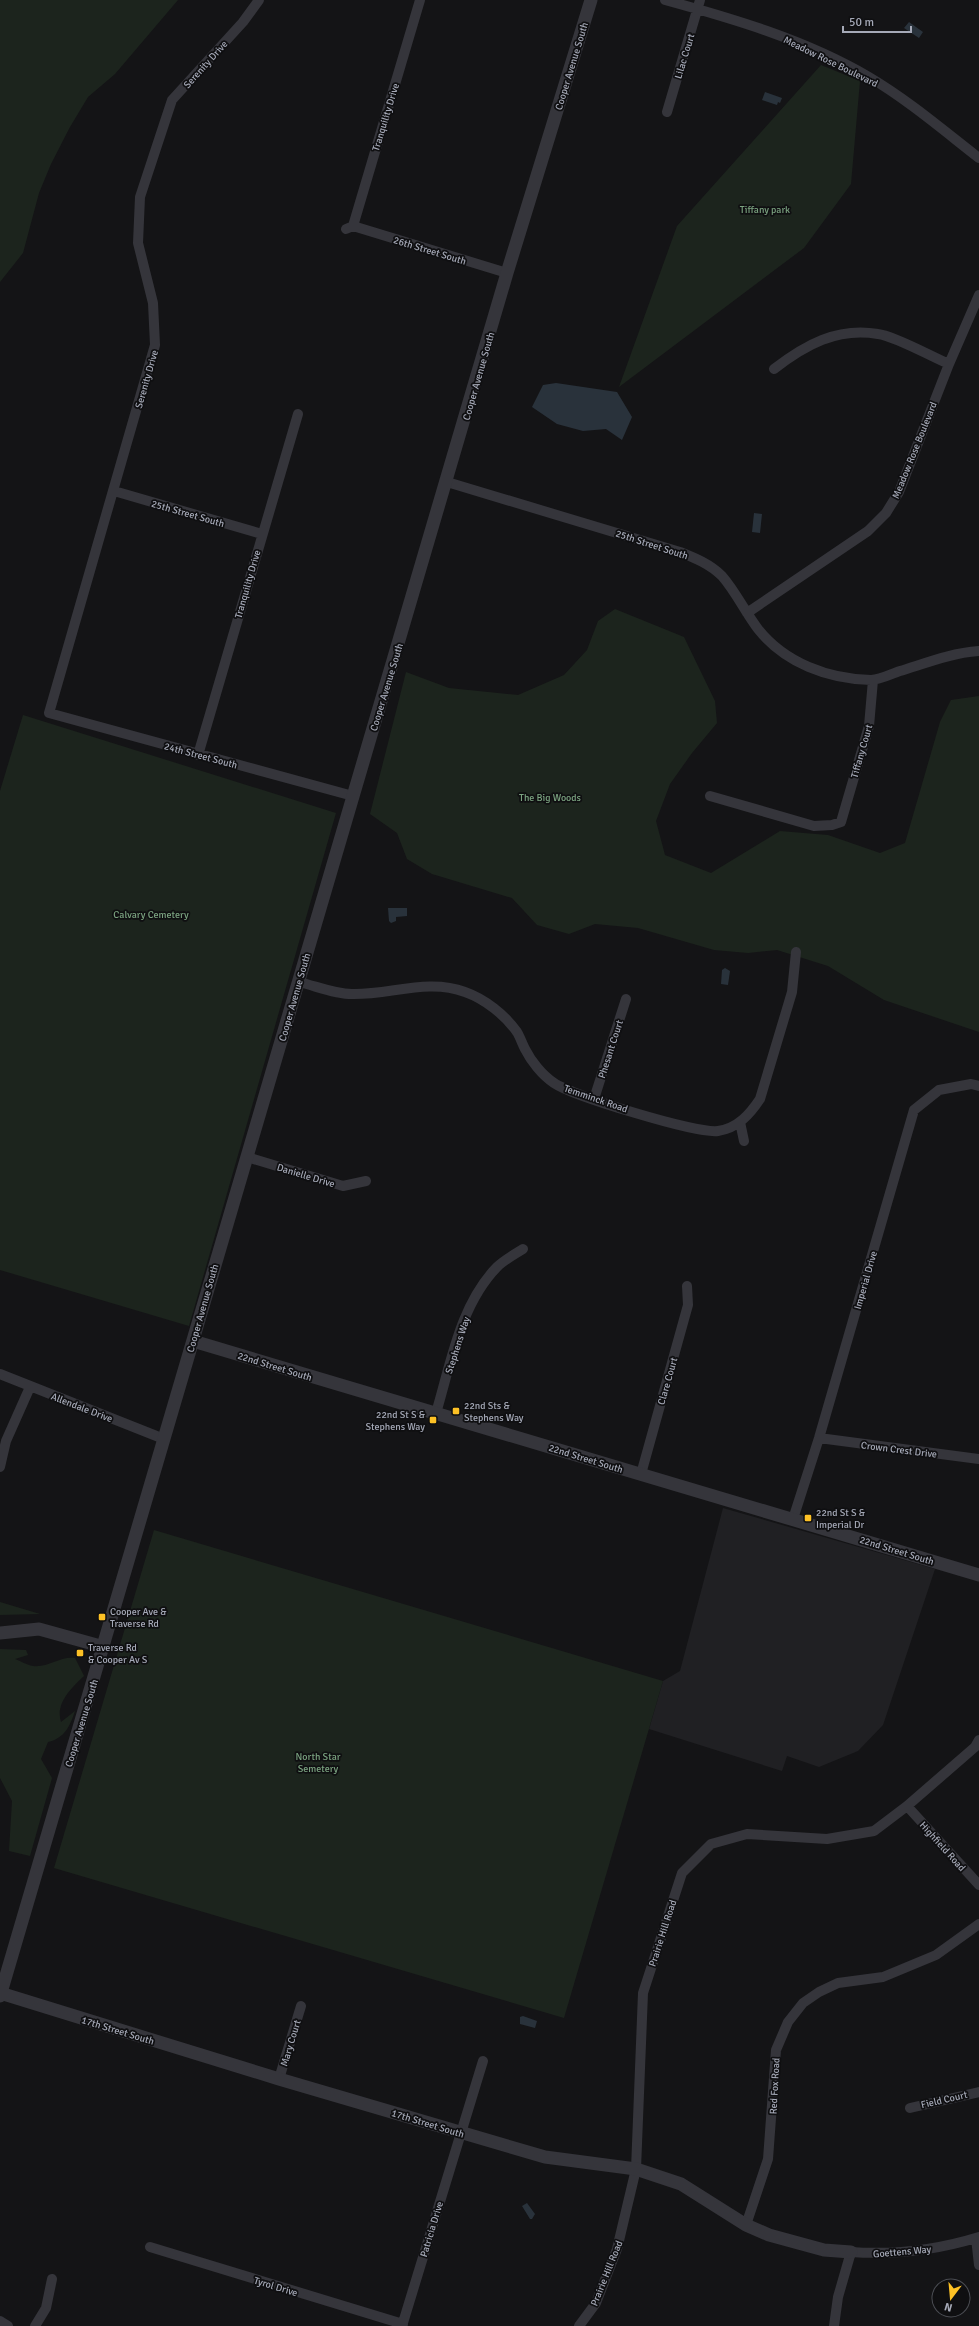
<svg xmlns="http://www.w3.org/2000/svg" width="979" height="2326" viewBox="0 0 979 2326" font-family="Signika,sans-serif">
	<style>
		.built { fill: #202023 }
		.green { fill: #1c241d }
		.water { fill: #29323b }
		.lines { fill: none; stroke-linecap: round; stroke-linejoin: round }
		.minor { stroke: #35353b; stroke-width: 10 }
		.tertiary { stroke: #35353b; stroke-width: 13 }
		.poi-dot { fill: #fdc125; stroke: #0f0f11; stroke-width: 1.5 }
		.labels { text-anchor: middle; stroke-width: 3.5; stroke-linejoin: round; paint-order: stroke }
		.street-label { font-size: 10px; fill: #a5a9b7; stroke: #0f0f11 }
		.park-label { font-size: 10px; fill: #7ba380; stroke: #0f0f11 }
		.poi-label { font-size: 10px; fill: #a5a9b7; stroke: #0f0f11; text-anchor: start }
	</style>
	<rect width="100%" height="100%" fill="#141416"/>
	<path class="built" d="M723 1508 935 1569 883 1725 858 1751 819 1767 787 1756 782 1771 649 1729 663 1681 680 1671Z"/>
	<path class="green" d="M0 0H178L115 74 88 97 70 127 51 164 39 193 23 253 0 282Z
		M821 65 860 81 851 184 804 248 619 387 677 226Z
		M615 609 684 637 715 701 717 723 692 753 670 784 656 821 665 855 711 873 780 831 828 835 880 853 905 843 940 722 951 700 979 696V1032L884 1000 828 966 777 950 748 953 714 950 638 928 595 924 569 934 537 925 512 898 432 874 407 859 397 833 370 814 406 672 449 688 518 695 564 675 587 650 598 621Z
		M23 715 336 813 189 1326 0 1270V791Z
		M154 1530 663 1681 564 2018 54 1868Z
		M0 1602 40 1614 0 1615Z
		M0 1649 26 1650 28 1655 15 1659C20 1661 27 1665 33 1666 48 1668 60 1656 75 1658L84 1676C71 1688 55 1704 61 1722L75 1711C70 1726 65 1738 48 1742L41 1759 52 1778 30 1856 9 1851 12 1801 0 1778Z"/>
	<path class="water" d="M909 22 923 32 919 38 904 28Z
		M765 92 782 98 780 103 778 102 777 105 762 100Z
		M556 383 617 392 632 417 622 440 606 429 583 431 557 424 532 407 543 385Z
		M754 513 762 514 760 533 752 532Z
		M388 908H407V916L396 917V921L391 923 389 921Z
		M725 968 730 971 728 985 721 984 722 970Z
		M523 2016 537 2021 535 2028 520 2024V2017Z
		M527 2203 535 2214 532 2219H530L522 2206Z"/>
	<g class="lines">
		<path class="minor" d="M259 0 243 22 172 100 140 197 138 243 153 303 155 345 49 713 353 796
			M665 0C734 19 806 40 869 77 908 100 943 130 979 158
			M667 112 700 0
			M353 226 507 273
			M346 229 353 226 420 0
			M774 369C805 345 837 327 878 334 895 336 932 357 949 364
			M447 482 680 552C695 558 710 564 722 576 736 592 745 612 758 629 785 663 828 679 871 680 880 680 891 674 900 671 926 663 951 653 979 651
			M114 491 262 534
			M747 613 868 531 886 513 899 492 949 364 979 295
			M198 755 298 414
			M710 796 814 826 832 825 841 822 869 726 873 680
			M299 982C316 986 334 994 352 994 390 995 428 978 465 992 485 999 505 1015 517 1032 520 1037 522 1043 525 1049 531 1061 542 1075 554 1083 573 1096 697 1134 718 1131 738 1128 750 1114 760 1099L792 992 796 952
			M594 1099 626 999
			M740 1122 744 1141
			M247 1157 343 1186 366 1181
			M0 1374 164 1439
			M436 1413C451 1363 460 1305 497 1267 504 1260 515 1254 523 1249
			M819 1438 979 1459
			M0 1467 6 1441 30 1387
			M641 1474 688 1305 687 1286
			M793 1519 819 1438 914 1110 939 1090 971 1084 979 1086
			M907 1806 979 1885
			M279 2079 301 2006
			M910 2108 979 2092
			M746 2225 768 2159 776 2050 788 2022 803 2003 819 1992 838 1983 883 1977 936 1955 979 1924
			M976 2238 979 2265
			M150 2247 403 2324
			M0 2321 8 2326
			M35 2326 46 2308 52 2279
			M402 2326 483 2061
			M579 2326 596 2303 617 2249 636 2169 643 1993 682 1873 711 1844 747 1834 827 1839 874 1831 907 1806 975 1747 979 1740
			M834 2326 838 2297 851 2252C894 2255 937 2250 979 2237"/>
		<path class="tertiary" d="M193 1341 979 1575
			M0 1633 39 1629 104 1647
			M0 1993 279 2079 545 2157 636 2169 681 2184 746 2225 769 2235 824 2250 851 2252
			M0 1996 507 273 591 0"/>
	</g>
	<g class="poi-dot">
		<rect x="452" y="1407" width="8" height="8" rx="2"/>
		<rect x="429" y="1416" width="8" height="8" rx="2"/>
		<rect x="804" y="1514" width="8" height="8" rx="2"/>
		<rect x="98" y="1613" width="8" height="8" rx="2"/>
		<rect x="76" y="1649" width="8" height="8" rx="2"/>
	</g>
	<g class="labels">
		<g class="street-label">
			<text transform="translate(684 56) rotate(-73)" y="4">Lilac Court</text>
			<text transform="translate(831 61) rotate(26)" y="4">Meadow Rose Boulevard</text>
			<text transform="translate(205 64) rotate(-48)" y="4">Serenity Drive</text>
			<text transform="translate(571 66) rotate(-73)" y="4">Cooper Avenue South</text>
			<text transform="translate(385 117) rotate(-73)" y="4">Tranquility Drive</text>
			<text transform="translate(430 250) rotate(17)" y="4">26th Street South</text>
			<text transform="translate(478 376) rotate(-74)" y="4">Cooper Avenue South</text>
			<text transform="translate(146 379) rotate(-74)" y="4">Serenity Drive</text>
			<text transform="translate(914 450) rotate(-68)" y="4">Meadow Rose Boulevard</text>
			<text transform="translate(188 513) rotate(16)" y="4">25th Street South</text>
			<text transform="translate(652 544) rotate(18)" y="4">25th Street South</text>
			<text transform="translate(247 584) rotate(-74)" y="4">Tranquility Drive</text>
			<text transform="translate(386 687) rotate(-73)" y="4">Cooper Avenue South</text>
			<text transform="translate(861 751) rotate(-74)" y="4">Tiffany Court</text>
			<text transform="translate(201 755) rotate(15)" y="4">24th Street South</text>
			<text transform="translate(294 997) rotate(-74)" y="4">Cooper Avenue South</text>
			<text transform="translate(610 1049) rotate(-72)" y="4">Phesant Court</text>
			<text transform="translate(596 1098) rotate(19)" y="4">Temminck Road</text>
			<text transform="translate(306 1175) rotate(17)" y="4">Danielle Drive</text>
			<text transform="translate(865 1280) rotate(-74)" y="4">Imperial Drive</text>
			<text transform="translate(202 1308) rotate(-74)" y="4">Cooper Avenue South</text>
			<text transform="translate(457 1345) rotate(-72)" y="4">Stephens Way</text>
			<text transform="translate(275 1366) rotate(17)" y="4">22nd Street South</text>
			<text transform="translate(667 1381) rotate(-74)" y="4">Clare Court</text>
			<text transform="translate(82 1407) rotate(21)" y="4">Allendale Drive</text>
			<text transform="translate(899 1449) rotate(7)" y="4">Crown Crest Drive</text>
			<text transform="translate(586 1458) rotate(17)" y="4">22nd Street South</text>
			<text transform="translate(897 1550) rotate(17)" y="4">22nd Street South</text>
			<text transform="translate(81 1723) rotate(-73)" y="4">Cooper Avenue South</text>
			<text transform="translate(943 1846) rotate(48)" y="4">Highfield Road</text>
			<text transform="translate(662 1933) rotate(-72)" y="4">Prairie Hill Road</text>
			<text transform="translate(118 2030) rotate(17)" y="4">17th Street South</text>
			<text transform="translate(290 2043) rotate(-73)" y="4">Mary Court</text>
			<text transform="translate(774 2086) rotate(-87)" y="4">Red Fox Road</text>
			<text transform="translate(944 2099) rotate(-13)" y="4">Field Court</text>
			<text transform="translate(428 2123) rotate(17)" y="4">17th Street South</text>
			<text transform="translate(431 2229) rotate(-73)" y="4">Patricia Drive</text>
			<text transform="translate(902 2251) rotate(-5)" y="4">Goettens Way</text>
			<text transform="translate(606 2273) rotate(-68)" y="4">Prairie Hill Road</text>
			<text transform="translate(276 2286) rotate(17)" y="4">Tyrol Drive</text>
		</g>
		<g class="park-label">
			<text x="765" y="213">Tiffany park</text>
			<text x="550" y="801">The Big Woods</text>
			<text x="151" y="918">Calvary Cemetery</text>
			<text x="318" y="1760">North Star<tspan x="318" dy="12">Semetery</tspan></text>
		</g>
		<g class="poi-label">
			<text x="464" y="1409">22nd Sts &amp;<tspan x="464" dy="12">Stephens Way</tspan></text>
			<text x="425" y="1418" text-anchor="end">22nd St S &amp;<tspan x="425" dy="12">Stephens Way</tspan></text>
			<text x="816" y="1516">22nd St S &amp;<tspan x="816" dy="12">Imperial Dr</tspan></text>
			<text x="110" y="1615">Cooper Ave &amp;<tspan x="110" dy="12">Traverse Rd</tspan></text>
			<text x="88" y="1651">Traverse Rd<tspan x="88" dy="12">&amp; Cooper Av S</tspan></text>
		</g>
	</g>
	<g transform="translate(951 2298) rotate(196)"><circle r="19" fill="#0f0f11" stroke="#4b4d53"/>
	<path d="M0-3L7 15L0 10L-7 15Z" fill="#fdc125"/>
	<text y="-6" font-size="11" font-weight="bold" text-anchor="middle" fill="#a5a9b7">N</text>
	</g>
	<path d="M843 26v6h68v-6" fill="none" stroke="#a5a9b7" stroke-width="2"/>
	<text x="849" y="26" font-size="12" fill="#a5a9b7" stroke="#0f0f11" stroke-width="3" paint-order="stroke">50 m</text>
</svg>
